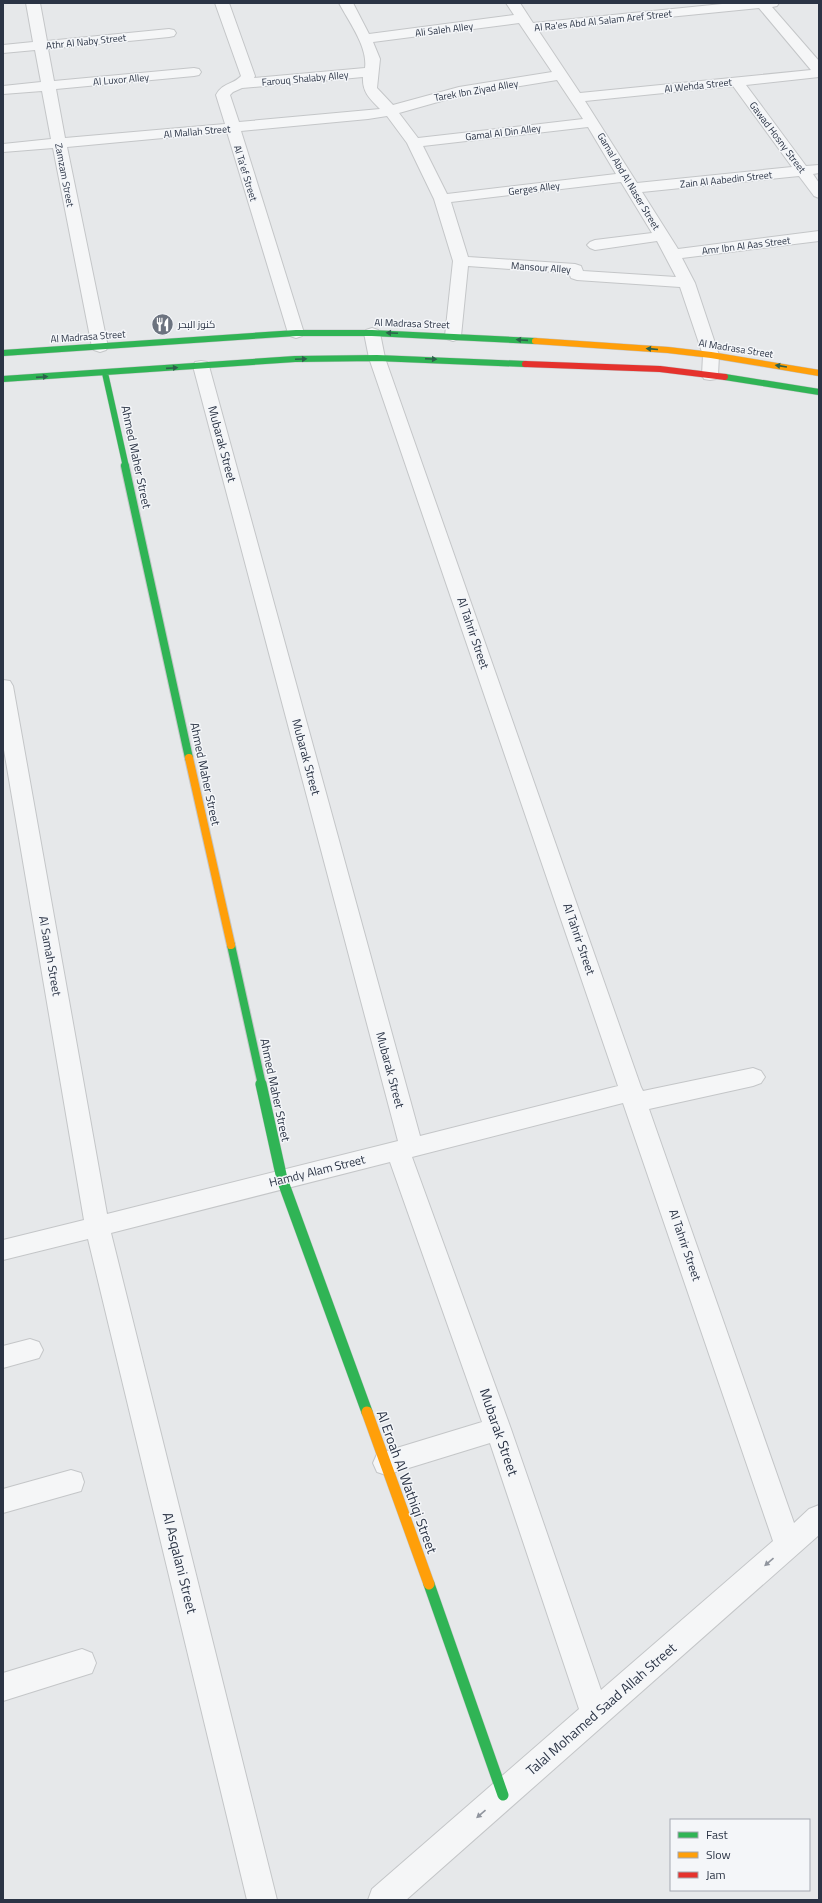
<svg xmlns="http://www.w3.org/2000/svg" width="822" height="1903" viewBox="0 0 822 1903" font-family="'Titillium Web',Cairo,sans-serif">
	<style>
		.lines { fill: none; stroke-linecap: round; stroke-linejoin: round }
		.street-casing { stroke: #c4c6c8; stroke-width: 2 }
		.fast-far2-casing { stroke: #c4c6c8; stroke-width: 7 }
		.fast-far1-casing { stroke: #c4c6c8; stroke-width: 10 }
		.fast-casing { stroke: #c4c6c8; stroke-width: 12 }
		.slow-far2-casing { stroke: #c4c6c8; stroke-width: 7 }
		.slow-far1-casing { stroke: #c4c6c8; stroke-width: 10 }
		.slow-casing { stroke: #c4c6c8; stroke-width: 12 }
		.jam-casing { stroke: #c4c6c8; stroke-width: 7 }
		.street { fill: #f5f6f7; fill-rule: evenodd }
		.fast-far2 { stroke: #30b455; stroke-width: 6 }
		.fast-far1 { stroke: #30b455; stroke-width: 8 }
		.fast { stroke: #30b455; stroke-width: 11 }
		.slow-far2 { stroke: #ff9f0a; stroke-width: 6 }
		.slow-far1 { stroke: #ff9f0a; stroke-width: 8 }
		.slow { stroke: #ff9f0a; stroke-width: 11 }
		.jam { stroke: #e5322d; stroke-width: 6 }
		.oneway { fill: #2d614b }
		.oneway2 { fill: #90959e }
		.labels { text-anchor: middle; stroke-width: 3; stroke-linejoin: round; paint-order: stroke }
		.far-street-label { font-size: 10px; fill: #2b3445; stroke: #f4f6f9 }
		.far-poi-label { font-size: 10px; fill: #2b3445; stroke: #f4f6f9; text-anchor: start }
		.street-label { font-size: 12px; fill: #2b3445; stroke: #f4f6f9 }
		.near-street-label { font-size: 14px; fill: #2b3445; stroke: #f4f6f9 }
	</style>
	<rect width="100%" height="100%" fill="#e6e8ea"/>
	<g class="lines">
		<defs>
			<path id="street" d="M26 3H40L47 41 169 29 174 30 176 33 174 36 169 37 48 49 54 81 194 68 199 69 201 72 199 75 194 76 56 89 65 138 225 124 216 95C223 82 233 85 241 76L215 3H229L255 76 254 78 365 68C368 47 349 22 339 3H353L369 34 514 15 506 3H520L533 23 732 3H779L777 6 772 7 819 61V77L746 85 806 166 819 165V173L813 174 819 183V198L814 196 799 176 642 192 678 249 819 231V241L682 258 695 283 719 355 718 375 716 379 710 380 704 379 702 375 703 355 680 287 577 280 571 278 569 273 468 266 461 336 459 339 453 341 447 339 445 336 453 261 434 199 407 143 387 116 368 119 241 131 304 333 302 336 296 338 290 336 288 333 227 132 67 147 108 347 106 350 100 352 94 350 92 347 53 148 3 152V144L51 139 42 91 3 94V86L41 82 35 50 3 53V45L33 42ZM759 8 811 70 580 93 538 30ZM519 23 552 72 459 87 393 105 377 88 380 59 373 42ZM363 77C362 92 370 99 380 109L239 122 230 95 233 92 242 88ZM557 80 583 119 418 138 399 113 459 96ZM733 86 792 167 637 183 585 101ZM588 127 616 174 447 194 423 146ZM621 182 652 233 595 240 590 242 587 245 590 248 595 250 657 241 676 277 583 271 581 266 575 264 468 257 451 202Z
				M372 328 378 330 380 333 385 358 641 1087 643 1091 753 1068 761 1071 765 1077 761 1083 753 1086 649 1109 794 1523 809 1509 819 1505V1535L406 1900H368L372 1889 579 1709 490 1443 386 1475 377 1472 373 1463 377 1454 482 1422 390 1162 111 1233 277 1900H247L88 1239 3 1260V1240L84 1220 3 744V680L10 681 13 686 107 1214 398 1141 193 366 195 362 201 361 207 362 209 366 420 1136 618 1086 369 358 364 333 366 330ZM623 1103 773 1541 601 1690 511 1429 412 1157Z
				M30 1339 39 1342 43 1350 39 1358 3 1368V1346Z
				M71 1470 81 1473 84 1482 81 1491 3 1513V1489Z
				M82 1649 92 1653 96 1663 92 1673 3 1701V1673Z"/>
			<path id="fast-far2" d="M3 353 296 333H372L535 341
				M105 373 126 467
				M725 377 819 392
				M3 379 295 359 377 358 525 364"/>
			<path id="fast-far1" d="M125 466 189 758
				M231 945 262 1085"/>
			<path id="fast" d="M261 1084 282 1179 367 1412
				M429 1584 503 1795"/>
			<path id="slow-far2" d="M535 341 668 350 711 355 819 373"/>
			<path id="slow-far1" d="M189 758 231 945"/>
			<path id="slow" d="M367 1412 429 1584"/>
			<path id="jam" d="M525 364 660 369 725 377"/>
		</defs>
		<use href="#street" class="street-casing"/>
		<use href="#fast-far2" class="fast-far2-casing"/>
		<use href="#fast-far1" class="fast-far1-casing"/>
		<use href="#fast" class="fast-casing"/>
		<use href="#slow-far2" class="slow-far2-casing"/>
		<use href="#slow-far1" class="slow-far1-casing"/>
		<use href="#slow" class="slow-casing"/>
		<use href="#jam" class="jam-casing"/>
		<use href="#street" class="street"/>
		<use href="#fast-far2" class="fast-far2"/>
		<use href="#fast-far1" class="fast-far1"/>
		<use href="#fast" class="fast"/>
		<use href="#slow-far2" class="slow-far2"/>
		<use href="#slow-far1" class="slow-far1"/>
		<use href="#slow" class="slow"/>
		<use href="#jam" class="jam"/>
	</g>
	<defs><path id="oneway-solid" d="M-6-.8H1V-3.2L6.5 0L1 3.2V.8H-6Z"/></defs>
	<g class="oneway">
		<use href="#oneway-solid" transform="translate(392 333) rotate(-178)"/>
		<use href="#oneway-solid" transform="translate(522 340) rotate(-176)"/>
		<use href="#oneway-solid" transform="translate(652 349) rotate(-175)"/>
		<use href="#oneway-solid" transform="translate(301 359) rotate(-2)"/>
		<use href="#oneway-solid" transform="translate(431 359) rotate(2)"/>
		<use href="#oneway-solid" transform="translate(781 366) rotate(-171)"/>
		<use href="#oneway-solid" transform="translate(172 368) rotate(-4)"/>
		<use href="#oneway-solid" transform="translate(42 377) rotate(-4)"/>
	</g>
	<g class="oneway2">
		<use href="#oneway-solid" transform="translate(769 1562) rotate(139)"/>
		<use href="#oneway-solid" transform="translate(481 1814) rotate(139)"/>
	</g>
	<defs>
		<symbol id="restaurant-disc" viewBox="-11 -11 22 22"><circle r="9.5" fill="#6c737f" stroke="#f4f6f9"/><path d="M-5-6h1v4h1v-4h1v4h1v-4h1v5L-1.5 .5V6h-2V.5L-5-1ZM5-6V6H3V1.5H1.5Q1.5-4 5-6Z" fill="#fff"/></symbol>
	</defs>
	<g fill-rule="evenodd">
		<use href="#restaurant-disc" x="150" y="312" width="25" height="25"/>
	</g>
	<g class="labels">
		<g class="far-street-label">
			<text transform="translate(603 20) rotate(-6)" y="4">Al Ra'es Abd Al Salam Aref Street</text>
			<text transform="translate(444 29) rotate(-7)" y="4">Ali Saleh Alley</text>
			<text transform="translate(86 41) rotate(-6)" y="4">Athr Al Naby Street</text>
			<text transform="translate(305 78) rotate(-5)" y="4">Farouq Shalaby Alley</text>
			<text transform="translate(121 79) rotate(-5)" y="4">Al Luxor Alley</text>
			<text transform="translate(698 85) rotate(-6)" y="4">Al Wehda Street</text>
			<text transform="translate(476 90) rotate(-10)" y="4">Tarek Ibn Ziyad Alley</text>
			<text transform="translate(197 131) rotate(-5)" y="4">Al Mallah Street</text>
			<text transform="translate(503 132) rotate(-7)" y="4">Gamal Al Din Alley</text>
			<text transform="translate(778 137) rotate(53)" y="4">Gawad Hosny Street</text>
			<text transform="translate(246 173) rotate(73)" y="4">Al Ta'ef Street</text>
			<text transform="translate(65 175) rotate(79)" y="4">Zamzam Street</text>
			<text transform="translate(726 179) rotate(-6)" y="4">Zain Al Aabedin Street</text>
			<text transform="translate(629 181) rotate(59)" y="4">Gamal Abd Al Naser Street</text>
			<text transform="translate(534 188) rotate(-7)" y="4">Gerges Alley</text>
			<text transform="translate(746 245) rotate(-7)" y="4">Amr Ibn Al Aas Street</text>
			<text transform="translate(541 267) rotate(4)" y="4">Mansour Alley</text>
			<text transform="translate(412 323) rotate(2)" y="4">Al Madrasa Street</text>
			<text transform="translate(88 336) rotate(-4)" y="4">Al Madrasa Street</text>
			<text transform="translate(736 348) rotate(9)" y="4">Al Madrasa Street</text>
		</g>
		<g class="far-poi-label">
			<text x="178" y="328">كنوز البحر</text>
		</g>
		<g class="street-label">
			<text transform="translate(222 444) rotate(75)" y="4">Mubarak Street</text>
			<text transform="translate(136 457) rotate(78)" y="4">Ahmed Maher Street</text>
			<text transform="translate(473 633) rotate(71)" y="4">Al Tahrir Street</text>
			<text transform="translate(306 757) rotate(75)" y="4">Mubarak Street</text>
			<text transform="translate(205 774) rotate(78)" y="4">Ahmed Maher Street</text>
			<text transform="translate(579 939) rotate(71)" y="4">Al Tahrir Street</text>
			<text transform="translate(50 956) rotate(80)" y="4">Al Samah Street</text>
			<text transform="translate(390 1070) rotate(75)" y="4">Mubarak Street</text>
			<text transform="translate(275 1090) rotate(78)" y="4">Ahmed Maher Street</text>
			<text transform="translate(317 1171) rotate(-14)" y="4">Hamdy Alam Street</text>
			<text transform="translate(685 1245) rotate(71)" y="4">Al Tahrir Street</text>
		</g>
		<g class="near-street-label">
			<text transform="translate(499 1432) rotate(71)" y="5">Mubarak Street</text>
			<text transform="translate(407 1482) rotate(70)" y="5">Al Eroah Al Wathiqi Street</text>
			<text transform="translate(180 1563) rotate(76)" y="5">Al Asqalani Street</text>
			<text transform="translate(601 1709) rotate(-41)" y="5">Talal Mohamed Saad Allah Street</text>
		</g>
	</g>
	<rect width="822" height="1903" fill="none" stroke="#2b3445" stroke-width="8"/>
	<rect x="670" y="1819" width="140" height="72" fill="#f4f6f9" stroke="#a4a8b1"/>
	<rect x="678" y="1832" width="20" height="6" fill="#30b455" stroke="#a4a8b1"/>
	<text x="706" y="1839" font-size="12" fill="#2b3445">Fast</text>
	<rect x="678" y="1852" width="20" height="6" fill="#ff9f0a" stroke="#a4a8b1"/>
	<text x="706" y="1859" font-size="12" fill="#2b3445">Slow</text>
	<rect x="678" y="1872" width="20" height="6" fill="#e5322d" stroke="#a4a8b1"/>
	<text x="706" y="1879" font-size="12" fill="#2b3445">Jam</text>
</svg>
